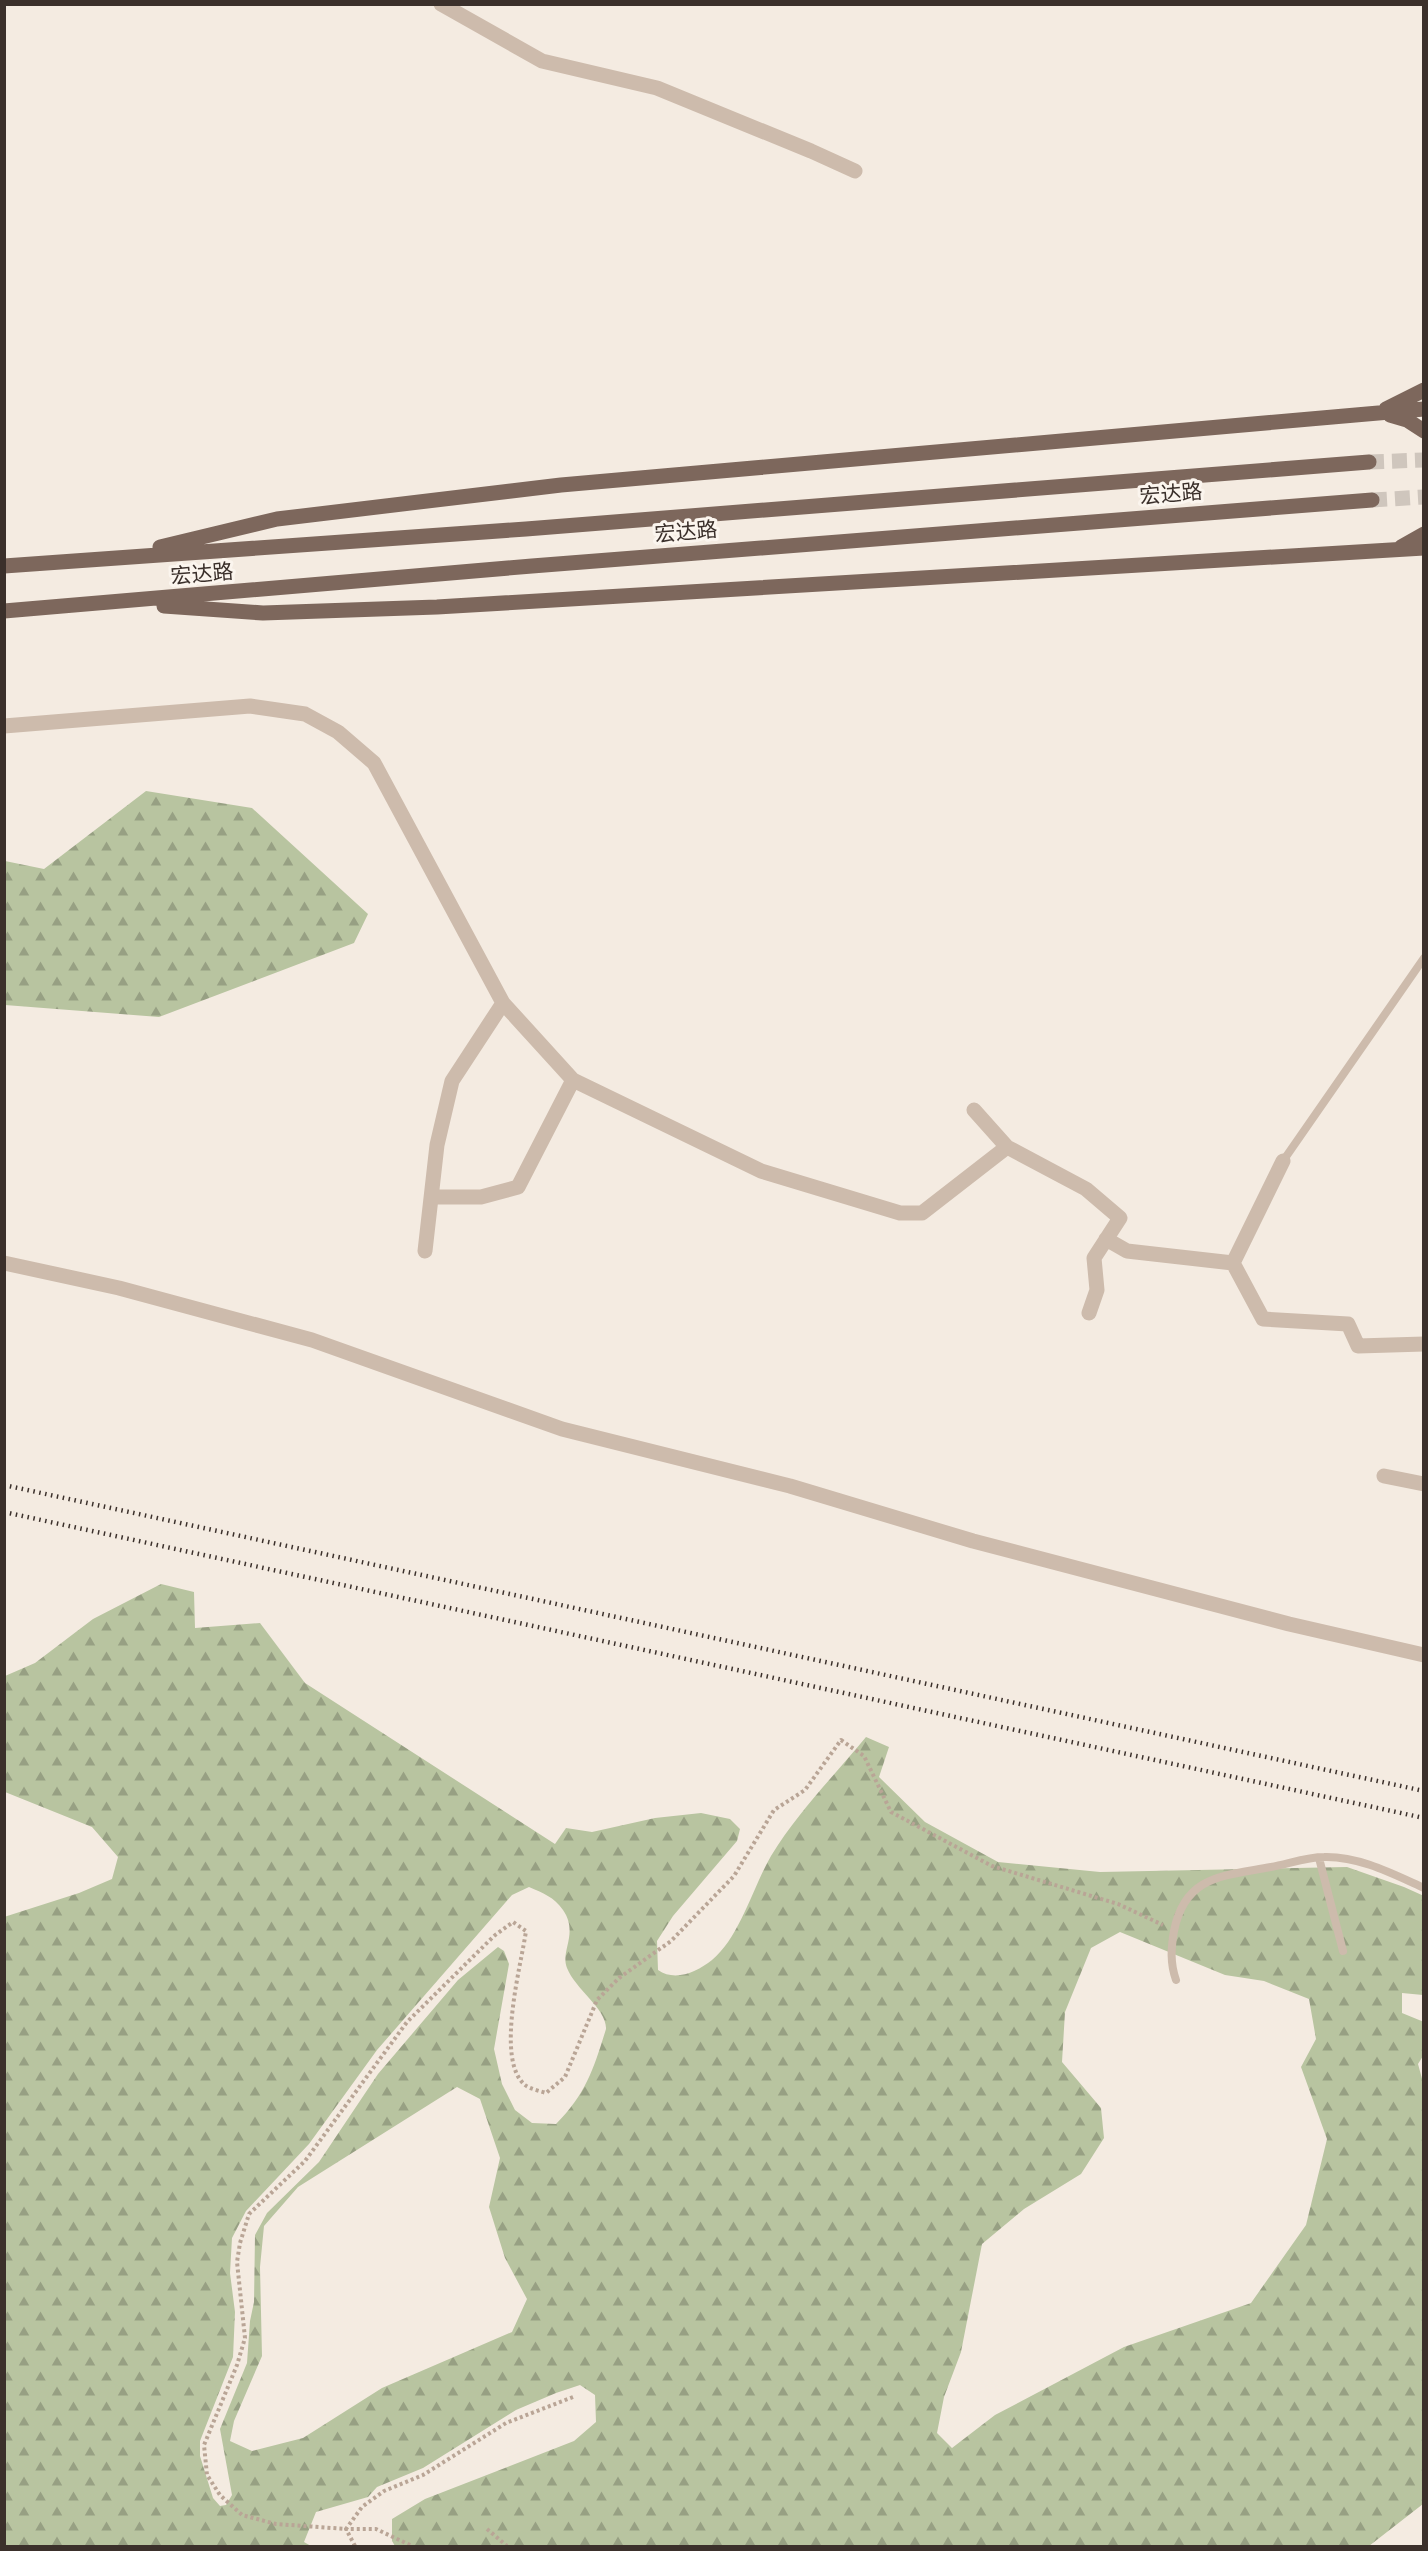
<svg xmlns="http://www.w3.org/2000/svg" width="1428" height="2551" viewBox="0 0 1428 2551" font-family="Signika,'Noto Sans SC',sans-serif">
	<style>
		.forest { fill: url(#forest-firs); fill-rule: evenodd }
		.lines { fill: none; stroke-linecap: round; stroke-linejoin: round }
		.primary-tunnel { stroke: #cfc6bd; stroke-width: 15; stroke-dasharray: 15 8; stroke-linecap: butt }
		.path { stroke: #b9a596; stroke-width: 4; stroke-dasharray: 3 3; stroke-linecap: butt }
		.service { stroke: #cdbbac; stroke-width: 8 }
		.minor { stroke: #cdbbac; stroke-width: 15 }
		.primary { stroke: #7d675c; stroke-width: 15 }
		.rail { stroke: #3b302b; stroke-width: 4.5; stroke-dasharray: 1.5 4.5; stroke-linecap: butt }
		.labels { text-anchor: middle; stroke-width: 6; stroke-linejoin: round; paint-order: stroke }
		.street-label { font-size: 21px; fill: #3b302b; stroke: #fbf5ee }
	</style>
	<defs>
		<pattern id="forest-firs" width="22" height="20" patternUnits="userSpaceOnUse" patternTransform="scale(1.5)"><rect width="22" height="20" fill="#b8c4a0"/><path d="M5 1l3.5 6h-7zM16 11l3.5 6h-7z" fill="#97a083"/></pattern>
	</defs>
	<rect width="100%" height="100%" fill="#f4ebe1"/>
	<path class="forest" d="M146 791 252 808 368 914 354 943 159 1017 5 1005V861L44 869Z
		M161 1584 194 1592 195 1628 260 1623 305 1683 555 1844 566 1828 592 1832 655 1818 701 1813 730 1819 740 1829 737 1841 673 1916 657 1941 658 1970C675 1982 697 1972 712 1960 740 1937 753 1887 771 1856 797 1813 834 1776 866 1737L889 1747 879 1777 925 1822 998 1862 1100 1872 1347 1867 1404 1887 1424 1896 1423 1995 1402 1993V2013L1424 2022 1423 2056 1418 2064 1424 2086 1423 2504 1369 2546H395L392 2541V2519L425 2499 574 2441 596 2422 595 2395 580 2385 556 2393 516 2410 423 2468 377 2487 368 2497 316 2512 304 2542 311 2546H5L4 1917 79 1893 112 1879 118 1857 92 1827 5 1792V1676L35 1663 93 1619ZM529 1887C543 1893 554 1897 563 1910 579 1933 560 1951 567 1968 575 1989 607 2009 606 2029 594 2068 586 2094 556 2124L532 2123 515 2110 502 2084 494 2049 509 1964 504 1951 498 1947 458 1980 378 2074 319 2162 267 2213 255 2235 254 2302 250 2321 247 2363 220 2429 232 2495 226 2505 220 2506 213 2498 200 2456V2441L233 2357 235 2312 230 2273 232 2238 246 2211 309 2144 377 2050 512 1895ZM1120 1932 1225 1975 1264 1981 1309 1999 1316 2039 1301 2067 1327 2139 1306 2225 1251 2303 1124 2347 995 2415 952 2448 937 2433 944 2397 961 2352 982 2244 1024 2209 1081 2174 1104 2138 1101 2108 1062 2062 1065 2012 1091 1948ZM457 2087 480 2099 500 2158 489 2207 505 2258 527 2299 512 2332 382 2388 303 2438 252 2451 230 2441 234 2421 262 2356 260 2267 264 2226 298 2187Z"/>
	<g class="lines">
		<path class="primary-tunnel" d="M1369 462 1424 460
			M1372 500 1424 497"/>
		<path class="path" d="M573 2397 506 2423 423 2475 384 2491 362 2507 346 2529 276 2524 242 2515 220 2495 207 2475 204 2445 237 2365 245 2338 237 2262 240 2243 249 2214 305 2161 407 2022 494 1936 513 1922 526 1931C521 1966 495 2060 525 2085 530 2089 540 2091 546 2093L565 2077 597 2000 619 1978 671 1941 734 1876 774 1810 805 1790 841 1740 864 1756 891 1812 992 1866 1118 1904 1163 1925
			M487 2529 507 2546
			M355 2546 346 2529H376L412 2546"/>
		<path class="service" d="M1283 1161 1424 958
			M1319 1858 1343 1951
			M1176 1980C1170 1963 1171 1948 1174 1931 1185 1875 1224 1876 1271 1867 1288 1864 1307 1857 1324 1857 1359 1856 1393 1874 1424 1888"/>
		<path class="minor" d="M441 4 542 61 657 88 811 151 855 171
			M4 726 250 706 305 714 338 732 374 763 503 1003 573 1080 761 1171 900 1213H922L1007 1147 1086 1189 1120 1218 1094 1258 1097 1290 1089 1313
			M974 1110 1007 1147
			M1283 1161 1233 1263 1263 1319 1348 1324 1358 1346 1424 1344
			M432 1197H481L518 1187 573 1080
			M1106 1239 1127 1251 1233 1263
			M425 1251 437 1145 452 1081 503 1003
			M4 1263 119 1288 312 1340 562 1429 790 1486 973 1541 1289 1624 1424 1655
			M1384 1476 1424 1484"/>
		<path class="primary" d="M1386 409 1424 390
			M1390 415 1407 420 1424 431
			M160 547 277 519 561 485 1424 409
			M1401 547 1424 534
			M4 566 526 529 1369 462
			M164 606 263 613 437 607 1424 548
			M4 611 532 566 1372 500"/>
		<path class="rail" d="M4 1485 1424 1791
			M4 1512 1424 1818"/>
	</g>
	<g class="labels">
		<g class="street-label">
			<text transform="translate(1171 494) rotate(-5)" y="7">宏达路</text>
			<text transform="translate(686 532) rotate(-5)" y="7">宏达路</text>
			<text transform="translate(202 574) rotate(-5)" y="7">宏达路</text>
		</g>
	</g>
	<rect width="1428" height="2551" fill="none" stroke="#3b302b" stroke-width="12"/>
</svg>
